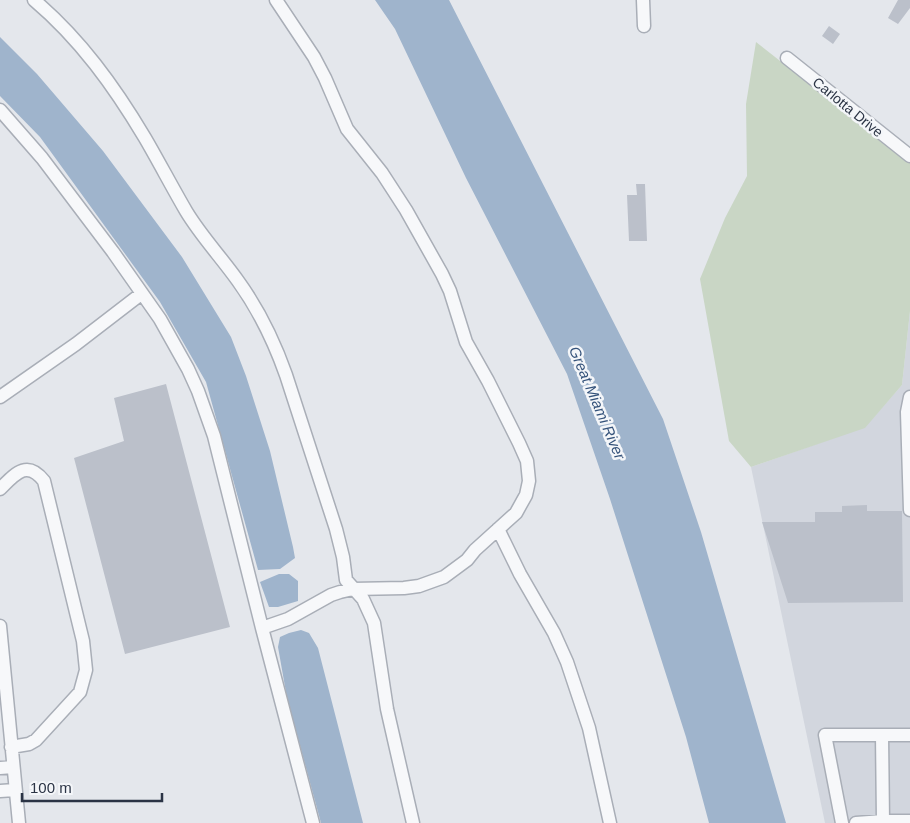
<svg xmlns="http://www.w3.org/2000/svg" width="910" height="823" viewBox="0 0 910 823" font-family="Helvetica,sans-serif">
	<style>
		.built { fill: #d2d6de }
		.green { fill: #c9d6c5 }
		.water { fill: #9fb4cc }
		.building { fill: #bbc0ca }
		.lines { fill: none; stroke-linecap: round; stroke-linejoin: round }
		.minor-casing { stroke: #a9aeb7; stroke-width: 15 }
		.minor { stroke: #f7f8fa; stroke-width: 12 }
		.labels { text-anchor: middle; stroke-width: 5; stroke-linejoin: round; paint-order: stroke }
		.street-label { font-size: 14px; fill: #2b3445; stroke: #f4f6f9 }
		.water-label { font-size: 15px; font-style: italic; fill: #34527a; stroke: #f4f6f9 }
	</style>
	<rect width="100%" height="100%" fill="#e4e7ec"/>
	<path class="built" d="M910 311V823H825L751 467 865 427 902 385Z"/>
	<path class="green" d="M756 42 910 163V311L902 385 865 428 751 467 729 441 700 279 725 218 747 176 746 104Z"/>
	<path class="water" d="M375 0H449L663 419 701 532 786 823H709L686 737 610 499 567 374 466 178 395 29Z
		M0 37 37 74 103 151 182 257 231 337 246 376 270 451 293 547 295 558 280 569 258 570 206 382 160 302 40 137 0 96Z
		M279 574H289L298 581V601L278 607H269L260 582Z
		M301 630 309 633 318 648 363 823H321L287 698 278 647 280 637 289 633Z"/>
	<path class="building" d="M898 0H910V8L898 24 888 18Z
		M829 26 840 34 833 44 822 36Z
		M636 184H645L647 241H629L627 195H637Z
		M166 384 230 627 125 654 74 458 124 441 114 398Z
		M867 505V511H902L903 602 788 603 762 522H815V512H842V506Z"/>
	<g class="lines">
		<defs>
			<path id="minor" d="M34 0C80 39 114 86 145 138 159 162 172 187 186 211 201 236 221 257 238 281 259 310 274 341 286 375L336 529 343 557 346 580 363 599 374 623 387 709 413 823
				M276 0 314 57 325 78 347 129 382 173 406 210 442 274 450 291 466 342 488 381 519 443 527 461 529 481 526 495 516 513 475 550 467 560 444 577 419 586 404 588 353 589 340 592 331 595 288 619 262 628 313 823
				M643 0 644 26
				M787 58 910 156
				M0 110 42 158 113 252 160 319 188 369 198 391 214 436 262 628
				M0 397 76 344 141 294
				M910 397 907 412 910 510
				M0 489C15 474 27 459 44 481L83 641 86 670 80 692 36 740 29 744 11 747
				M498 529 520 574 554 633 567 662 589 728 610 823
				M0 626 19 823
				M910 735H882L883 821H910
				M0 768 13 767
				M0 791 15 790
				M842 823 825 735H882
				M856 823 883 821"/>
		</defs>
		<use href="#minor" class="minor-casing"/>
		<use href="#minor" class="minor"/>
	</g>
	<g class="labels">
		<g class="street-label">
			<text transform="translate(848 107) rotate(39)" y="5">Carlotta Drive</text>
		</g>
		<g class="water-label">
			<text transform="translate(597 403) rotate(67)" y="5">Great Miami River</text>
		</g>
	</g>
	<path d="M22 793v8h140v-8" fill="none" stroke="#2b3445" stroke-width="2.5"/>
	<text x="30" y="793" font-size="15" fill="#2b3445" stroke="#f4f6f9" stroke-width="4" paint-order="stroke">100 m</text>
</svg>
